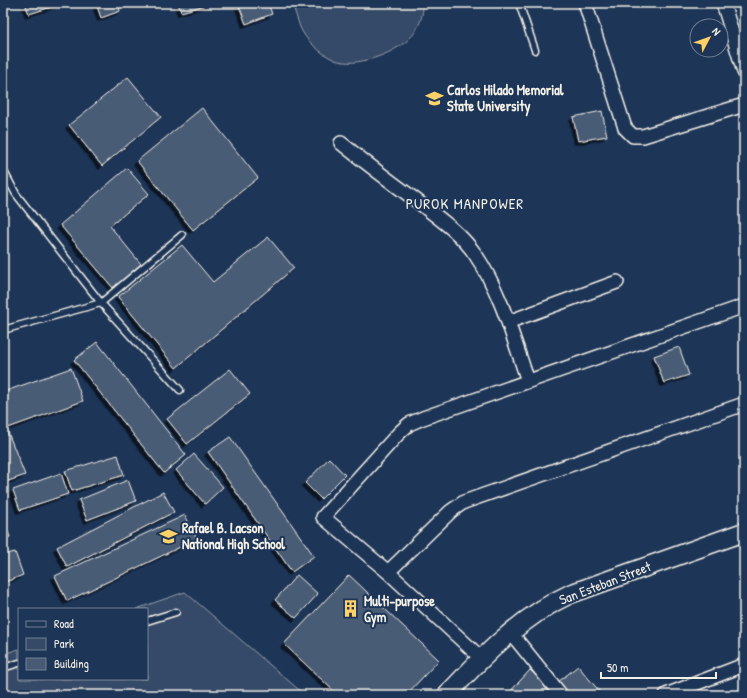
<svg xmlns="http://www.w3.org/2000/svg" width="747" height="698" viewBox="0 0 747 698" font-family="'Patrick Hand',sans-serif">
	<style>
		.green { fill: #354a67; stroke: #949ea8 }
		.building { fill: #485b74; stroke: #f4f1e8; filter: url(#shadow) }
		.lines { fill: none; stroke-linecap: round; stroke-linejoin: round }
		.lane-casing { stroke: #f4f1e8; stroke-width: 9 }
		.street-casing { stroke: #f4f1e8; stroke-width: 16 }
		.secondary-casing { stroke: #f4f1e8; stroke-width: 21 }
		.lane { stroke: #1d3557; stroke-width: 6 }
		.street { stroke: #1d3557; stroke-width: 13 }
		.secondary { stroke: #1d3557; stroke-width: 18 }
		.labels { text-anchor: middle; stroke-width: 4; stroke-linejoin: round; paint-order: stroke }
		.poi-label { font-size: 14px; font-weight: bold; fill: #f4f1e8; stroke: #1d3557; text-anchor: start }
		.street-label { font-size: 14px; fill: #f4f1e8; stroke: #1d3557 }
		.neighbourhood-label { font-size: 15px; letter-spacing: 1px; fill: #f4f1e8; stroke: #1d3557 }
	</style>
	<defs>
		<filter id="shadow"><feDropShadow dx="-3.5" dy="3.5" stdDeviation="0" flood-color="#0009"/></filter>
	</defs>
	<rect width="100%" height="100%" fill="#1d3557"/>
	<filter id="ink" filterUnits="userSpaceOnUse"><feTurbulence type="fractalNoise" baseFrequency=".025" numOctaves="2"/><feDisplacementMap in="SourceGraphic" scale="8" xChannelSelector="R" yChannelSelector="G"/><feConvolveMatrix kernelMatrix="1 2 1 2 8 2 1 2 1" color-interpolation-filters="sRGB"/></filter>
	<g filter="url(#ink)">
		<path class="green" d="M292 3H423C424 15 418 31 409 39 393 54 356 68 335 60 321 54 305 40 300 27 297 19 295 11 292 3Z
			M185 592 305 695H3V654L19 649V679H147V609H136Z"/>
		<path class="building" d="M25 3H64L29 14Z
			M96 3H118L120 11 101 18Z
			M178 3H209V4L181 12Z
			M238 3H268L272 14 246 24Z
			M128 77 161 117 102 166 69 125Z
			M202 108 258 178 193 230 137 161Z
			M602 111 607 136 578 141 573 117Z
			M127 168 149 194 110 226 141 264 113 288 60 225Z
			M268 237 294 268 176 368 118 297 182 245 213 282Z
			M97 342 186 455 164 473 74 360Z
			M679 347 689 375 664 383 654 356Z
			M71 368 83 401 8 428 3 413V392Z
			M230 369 250 394 187 444 167 419Z
			M3 420 25 475 3 483Z
			M230 437 314 556 292 572 208 452Z
			M194 454 223 487 205 504 176 470Z
			M118 455 124 475 72 491 65 471Z
			M329 458 345 475 321 499 305 483Z
			M61 473 68 494 20 510 13 490Z
			M128 480 136 501 87 520 79 500Z
			M163 492 174 512 67 567 57 547Z
			M185 515 197 539 67 601 55 576Z
			M3 518 10 537 3 539Z
			M15 552 23 575 3 583V555Z
			M297 575 318 594 296 618 275 600Z
			M349 575 439 660 406 695H338L284 644Z
			M578 666 600 692 596 695H569L558 682Z
			M530 670 551 689 545 695H509L508 694Z"/>
		<g class="lines">
			<defs>
				<path id="lane" d="M519 3 535 50
					M3 170 16 194 101 303 180 390
					M3 330 101 303 182 235
					M147 621 176 612
					M3 668 19 663"/>
				<path id="street" d="M585 3 625 128 633 136H643L744 105
					M723 3 744 72
					M341 143C366 163 391 182 417 201 437 217 460 232 475 254 501 292 513 338 528 381
					M508 322 617 282
					M388 572 451 511 464 502 744 404
					M511 633 561 695
					M481 658 388 572 323 517 399 433 409 424 423 418 744 306
					M666 695 744 665"/>
				<path id="secondary" d="M447 695C483 656 522 616 570 594L744 532"/>
			</defs>
			<use href="#lane" class="lane-casing"/>
			<use href="#street" class="street-casing"/>
			<use href="#secondary" class="secondary-casing"/>
			<use href="#lane" class="lane"/>
			<use href="#street" class="street"/>
			<use href="#secondary" class="secondary"/>
		</g>
	</g>
	<defs>
		<symbol id="university-bare" viewBox="-9 -9 18 18"><path d="M0-5L7-2L0 1L-7-2ZM-4 1L0 2.5L4 1V4Q0 6-4 4Z" fill="#ffd166" stroke="#1d3557" stroke-width="2.5" paint-order="stroke"/></symbol>
		<symbol id="school-bare" viewBox="-9 -9 18 18"><path d="M0-5L7-2L0 1L-7-2ZM-4 1L0 2.5L4 1V4Q0 6-4 4Z" fill="#ffd166" stroke="#1d3557" stroke-width="2.5" paint-order="stroke"/></symbol>
		<symbol id="building-bare" viewBox="-9 -9 18 18"><path d="M-4-6H4V6H1V3H-1V6H-4ZM-2.5-4.3h1.7v1.8h-1.7ZM.8-4.3h1.7v1.8H.8ZM-2.5-1h1.7V.8h-1.7ZM.8-1h1.7V.8H.8Z" fill="#ffd166" stroke="#1d3557" stroke-width="2.5" paint-order="stroke"/></symbol>
	</defs>
	<g fill-rule="evenodd">
		<use href="#university-bare" x="422" y="86" width="25" height="25"/>
		<use href="#school-bare" x="156" y="524" width="25" height="25"/>
		<use href="#building-bare" x="338" y="596" width="25" height="25"/>
	</g>
	<g class="labels">
		<g class="poi-label">
			<text x="447" y="95">Carlos Hilado Memorial<tspan x="447" dy="16">State University</tspan></text>
			<text x="182" y="533">Rafael B. Lacson<tspan x="182" dy="16">National High School</tspan></text>
			<text x="364" y="606">Multi-purpose<tspan x="364" dy="16">Gym</tspan></text>
		</g>
		<g class="street-label">
			<text transform="translate(605 583) rotate(-21)" y="5">San Esteban Street</text>
		</g>
		<g class="neighbourhood-label">
			<text x="465" y="209">PUROK MANPOWER</text>
		</g>
	</g>
	<rect width="747" height="698" fill="none" stroke="#1d3557" stroke-width="16"/>
	<rect x="8" y="8" width="731" height="682" fill="none" stroke="#f4f1e8" stroke-width="1.5" filter="url(#ink)"/>
	<rect x="18" y="608" width="130" height="72" fill="#1d3557" stroke="#738091"/>
	<rect x="26" y="621" width="20" height="6" fill="#1d3557" stroke="#738091"/>
	<text x="54" y="628" font-size="12" fill="#f4f1e8">Road</text>
	<rect x="26" y="638" width="20" height="12" fill="#354a67" stroke="#738091"/>
	<text x="54" y="648" font-size="12" fill="#f4f1e8">Park</text>
	<rect x="26" y="658" width="20" height="12" fill="#485b74" stroke="#738091"/>
	<text x="54" y="668" font-size="12" fill="#f4f1e8">Building</text>
	<g transform="translate(709 38) rotate(49)"><circle r="19" fill="#1d3557" stroke="#738091"/>
	<path d="M0-3L7 15L0 10L-7 15Z" fill="#ffd166"/>
	<text y="-6" font-size="11" font-weight="bold" text-anchor="middle" fill="#f4f1e8">N</text>
	</g>
	<path d="M601 672v6h115v-6" fill="none" stroke="#f4f1e8" stroke-width="2"/>
	<text x="607" y="672" font-size="12" fill="#f4f1e8" stroke="#1d3557" stroke-width="3" paint-order="stroke">50 m</text>
</svg>
